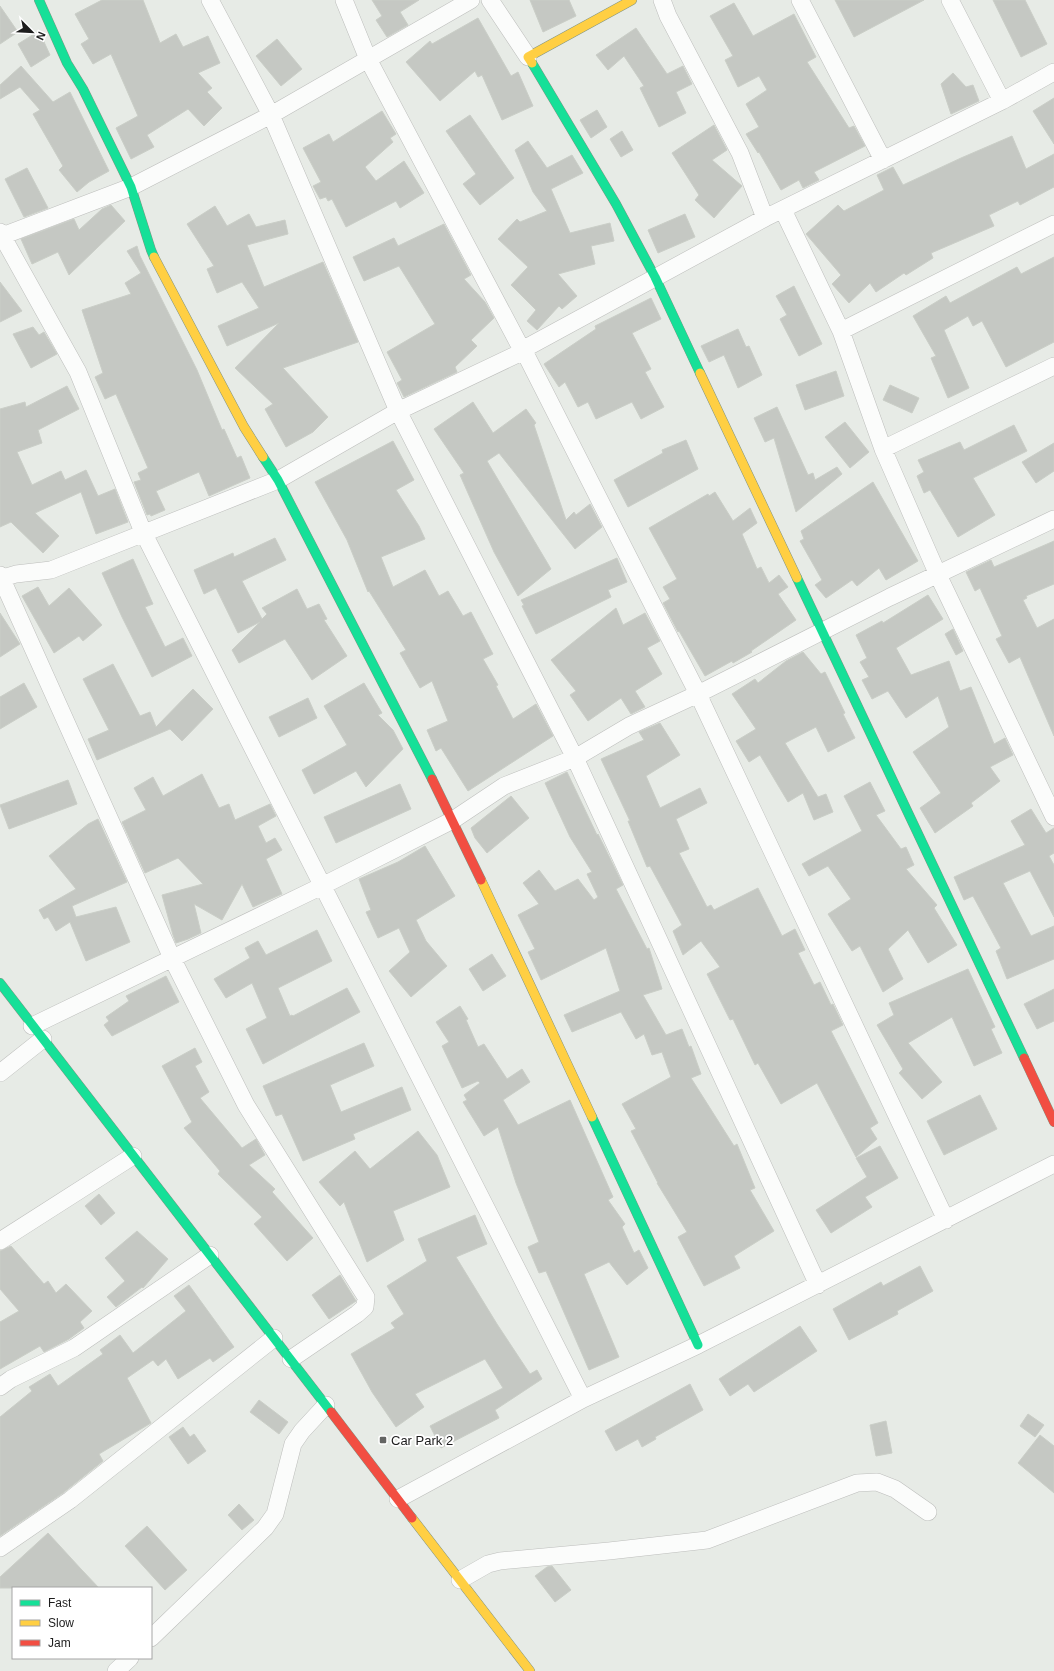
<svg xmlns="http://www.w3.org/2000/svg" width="1054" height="1671" viewBox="0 0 1054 1671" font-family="Arial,sans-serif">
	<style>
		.building { fill: #c5c8c3; stroke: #cacec7 }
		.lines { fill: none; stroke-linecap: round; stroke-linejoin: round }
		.street-casing { stroke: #bdbebc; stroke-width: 18 }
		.fast-casing { stroke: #809484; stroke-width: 10 }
		.slow-casing { stroke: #809484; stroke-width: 10 }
		.jam-casing { stroke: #809484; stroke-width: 10 }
		.street { stroke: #fbfcfb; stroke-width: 17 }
		.fast { stroke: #16e098; stroke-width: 9 }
		.slow { stroke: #ffcf43; stroke-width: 9 }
		.jam { stroke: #f24e42; stroke-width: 9 }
		.poi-dot { fill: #646563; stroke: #fff; stroke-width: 1.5 }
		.labels { text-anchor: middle; stroke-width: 3.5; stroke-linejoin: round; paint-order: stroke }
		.poi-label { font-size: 13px; fill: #1d1d1d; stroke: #fff; text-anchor: start }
	</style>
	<rect width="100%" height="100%" fill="#e7ebe6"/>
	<path class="building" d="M102 0H143L160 43 176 34 183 47 208 36 220 63 198 73 212 88 207 92 222 108 204 126 188 109 147 135 154 147 131 159 116 128 138 116 111 54 93 64 81 44 89 39 75 14Z
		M372 0H419L400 12 408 25 387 37 376 20 382 16Z
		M530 0H569L576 16 543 32Z
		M835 0H924L854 37Z
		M993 0H1025L1047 44 1021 57Z
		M734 3 753 36 794 14 816 57 807 62 849 128 854 126 865 146 814 172 819 180 803 188 799 180 781 190 759 152 758 153 746 134 759 127 746 104 767 90 759 76 738 87 725 60 733 56 710 16Z
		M0 6 18 32 0 44Z
		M478 18 511 76 518 72 533 106 502 120 482 75 478 77 475 71 440 101 406 62 430 41 432 44Z
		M636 28 667 74 683 66 692 84 676 92 686 113 659 127 640 88 644 86 624 56 608 70 596 55Z
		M39 31 50 55 31 67 18 44Z
		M277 39 302 69 281 86 256 56Z
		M21 66 53 102 70 92 109 171 89 182 77 192 59 170 63 166 33 114 40 110 20 87 0 99V85Z
		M953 73 966 87 973 85 979 101 951 114 941 84Z
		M1054 98V144L1033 111Z
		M597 110 607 127 591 138 580 120Z
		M382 111 396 134 390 138 393 142 365 167 376 181 404 161 424 193 400 208 396 201 346 227 332 199 328 201 326 197 320 199 313 186 321 182 303 148 329 134 333 142Z
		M470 115 514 178 480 205 463 184 476 174 446 131Z
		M714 125 727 150 712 160 742 186 714 218 695 200 699 195 672 153Z
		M622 131 633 150 621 157 610 139Z
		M1012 136 1026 169 1054 154V187L1020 205 1018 201 989 215 994 226 931 253 933 258 906 275 904 273 876 292 870 283 849 303 832 284 841 275 806 234 838 205 844 211 884 190 877 175 893 167 903 185 961 158Z
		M528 141 547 168 572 155 583 173 551 189 570 233 610 223 614 241 591 246 595 264 558 274 577 296 562 309 559 306 537 330 527 321 536 310 511 285 528 267 498 239 517 219 520 222 547 211 533 192 515 150Z
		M27 168 48 208 24 217 5 179Z
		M111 205 125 221 69 275 58 252 32 264 21 239 74 219 79 230 102 209Z
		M215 206 227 226 249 214 256 227 285 220 288 234 247 245 264 287 323 262 358 342 283 368 328 417 313 432 286 447 265 409 273 404 235 368 279 323 227 346 218 326 259 308 242 282 217 293 207 269 214 266 187 224Z
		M685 214 695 237 658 253 648 230Z
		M444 224 471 275 464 279 485 302 494 318 471 340 477 346 455 367 457 372 404 397 397 383 402 380 387 352 435 324 399 266 364 281 353 257 394 238 398 246Z
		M137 246 140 256 197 370 222 430 224 429 237 458 241 456 250 478 209 496 199 472 156 491 165 510 151 516 150 514 147 515 134 482 141 480 138 473 148 468 116 394 105 399 95 377 103 373 82 310 131 294 125 283 141 273 127 251Z
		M1054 257V342L1006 367 982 321 973 326 968 316 944 330 969 388 948 398 931 358 936 356 913 316 946 296 950 303 1017 267 1021 274Z
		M0 282 22 311 0 322Z
		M794 286 822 344 799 356 780 319 787 315 776 296Z
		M651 298 661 319 632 333 651 369 645 372 664 407 641 419 632 402 596 419 588 402 578 407 565 382 559 387 544 364 596 329 595 326Z
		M33 327 39 335 44 332 57 354 31 368 13 334Z
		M738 329 746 347 749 346 762 375 738 388 724 355 709 362 701 346Z
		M836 371 844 396 805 410 796 385Z
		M890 385 919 398 912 413 883 400Z
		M67 386 79 409 38 430 42 443 17 452 32 485 61 471 65 480 86 470 98 496 115 489 128 522 96 534 81 492 35 513 59 536 43 553 11 522 0 527V409L25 402 26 407Z
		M473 402 493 433 526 409 536 423 534 425 566 520 574 512 576 515 590 504 602 527 575 549 499 453 487 461 551 569 518 596 494 552 460 475 464 473 434 429Z
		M777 407 808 475 813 473 815 480 837 467 842 474 796 512 774 438 765 442 754 418Z
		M845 422 869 452 850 468 825 437Z
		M1014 425 1027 451 973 478 995 515 958 537 930 490 924 493 917 476 924 472 918 460 960 442 964 450Z
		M686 440 698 469 628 507 614 480 663 453 662 450Z
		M393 441 414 480 396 490 419 526 425 539 381 557 393 587 425 570 439 596 448 591 463 616 471 612 493 654 483 659 498 685 496 686 513 719 536 704 553 736 468 791 441 748 436 751 427 730 448 721 432 681 420 688 400 653 406 650 369 591 368 592 347 540 315 482Z
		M1054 443V471L1036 483 1022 462Z
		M873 482 918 561 886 580 879 568 857 586 852 580 826 598 815 585 822 580 800 541 804 539 801 531Z
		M715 492 733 521 750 508 757 523 742 534 757 569 761 567 769 583 779 575 788 587 778 594 796 620 751 651 752 652 733 663 732 661 705 676 679 631 678 632 663 603 670 599 663 587 677 579 649 528 708 494 709 496Z
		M275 538 286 560 242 581 262 619 267 614 262 608 297 589 307 609 319 604 327 619 324 620 347 656 312 680 285 639 239 663 232 650 260 622 238 633 216 588 204 594 194 570 233 553 234 557Z
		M1054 541V584L1026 596 1027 598 1023 600 1037 628 1054 619V736L1020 657 1009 663 996 639 1002 636 980 588 975 591 966 572 991 560 994 567Z
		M617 558 627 582 608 590 611 597 536 634 522 606 524 605 521 600Z
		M133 559 153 604 145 607 165 647 183 638 192 656 152 677 122 617 102 573Z
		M38 587 49 606 69 588 102 625 83 641 79 636 54 653 22 596Z
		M928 595 943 619 896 648 911 675 949 661 960 691 971 687 994 744 1005 738 1013 755 990 767 1000 781 971 803 973 806 935 833 920 808 941 793 913 752 949 727 938 696 906 718 888 691 872 699 862 680 869 677 860 662 867 658 856 635 882 621 883 623Z
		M616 608 623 625 645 613 660 641 647 648 662 674 635 691 645 707 631 714 621 698 588 721 570 695 576 691 551 660Z
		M0 613 20 644 0 657Z
		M953 629 963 651 956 655 945 634Z
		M803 652 821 674 825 672 845 713 843 714 855 738 828 752 816 727 785 743 818 797 826 794 833 812 814 820 803 793 788 802 760 755 749 762 736 741 756 729 732 694 755 679 758 683 786 661Z
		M113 664 140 716 150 712 156 727 193 689 213 709 182 741 170 729 97 760 88 739 109 730 83 679Z
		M24 683 37 707 0 729V697Z
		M364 683 382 713 378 715 393 730 403 749 366 787 356 771 314 794 302 770 347 745 324 706Z
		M308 698 317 718 279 737 269 717Z
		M660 723 680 755 646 776 660 808 700 788 707 803 676 819 689 849 679 853 707 907 711 905 714 910 758 888 782 936 795 929 805 950 798 953 814 985 820 982 831 1005 833 1004 843 1025 831 1031 878 1123 870 1128 877 1139 856 1157 817 1083 781 1104 758 1063 755 1065 733 1019 730 1020 707 974 720 967 701 941 683 955 673 931 682 925 650 866 647 867 628 821H630L601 759 644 740 639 732Z
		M567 772 597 835 598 834 605 848 623 885 616 889 647 949 649 948 662 989 643 995 666 1035 682 1029 689 1047 691 1046 701 1074 691 1078 734 1146 737 1144 755 1188 750 1190 774 1231 734 1256 740 1268 704 1286 678 1237 687 1232 657 1183H658L631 1131 636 1129 622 1104 671 1077 662 1052 652 1055 644 1034 636 1039 621 1012 572 1032 564 1015 620 991 606 948 541 980 528 952 535 949 518 915 539 904 523 883 539 870 555 891 578 879 594 900 598 897 587 874 592 872 570 837 545 783Z
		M202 774 219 808 229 804 235 820 270 804 276 816 258 826 266 843 275 838 282 850 266 859 282 894 253 907 242 884 222 920 194 904 201 933 188 939 176 943 173 935 162 895 203 884 178 858 145 873 122 822 146 810 134 788 153 777 163 796Z
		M68 780 77 804 9 829 0 805Z
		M870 782 885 811 876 815 901 849 906 847 914 865 906 869 937 905 934 908 957 945 928 963 908 930 888 949 903 979 883 992 860 946 852 951 828 914 851 899 828 866 809 876 802 864 862 831 844 796Z
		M400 784 411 809 336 843 324 817Z
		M511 796 529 818 487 853 475 838 471 828Z
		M1031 809 1046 833 1054 828V853L1049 856 1054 865V917L1030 871 1003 883 1031 936 1054 926V959L1007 979 996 951 1001 948 973 896 964 900 954 877 1025 845 1011 821Z
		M98 819 127 882 72 906 76 917 116 907 130 942 86 961 70 922 56 931 48 917 44 919 39 910 76 889 49 856 88 824Z
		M425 846 455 896 416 920 426 941 447 966 411 997 389 971 410 952 399 928 378 938 366 912 371 910 359 879 398 862Z
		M317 930 332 961 278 988 290 1016 292 1015 293 1016 347 988 360 1012 263 1064 246 1029 267 1018 252 983 226 998 214 979 250 958 245 948 258 941 266 955Z
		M492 954 506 976 483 991 469 969Z
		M968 969 995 1027 991 1029 1002 1053 974 1066 952 1017 908 1043 942 1082 922 1099 899 1073 903 1069 877 1025 894 1015 889 1003Z
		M166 976 179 1002 112 1036 104 1025 109 1021 106 1017 129 1001 126 996Z
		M1054 989V1021L1037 1029 1024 1004Z
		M460 1006 468 1019 466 1020 478 1047 484 1044 507 1079 522 1069 530 1082 503 1100 518 1125 570 1100 613 1197 608 1200 625 1224 622 1227 634 1253 639 1250 648 1268 627 1285 609 1262 584 1274 619 1357 589 1370 546 1271 539 1273 528 1247 539 1242 516 1183 498 1127 484 1136 463 1102 467 1100 464 1095 480 1083 478 1081 462 1088 442 1046 449 1042 436 1022Z
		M364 1043 374 1066 330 1085 341 1112 402 1087 411 1110 353 1134 355 1139 303 1161 282 1114 276 1116 263 1086Z
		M195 1048 202 1062 195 1066 209 1092 200 1098 242 1148 256 1139 265 1155 249 1165 275 1189 272 1192 313 1238 287 1261 254 1224 262 1217 218 1174 220 1171 184 1128 192 1122 162 1066Z
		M980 1095 997 1129 944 1155 927 1121Z
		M418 1131 437 1155 450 1187 393 1211 404 1240 367 1262 344 1202 340 1206 319 1182 355 1151 370 1169Z
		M880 1146 898 1178 865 1197 872 1207 831 1233 816 1210 867 1177 856 1158Z
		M99 1194 115 1213 101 1225 85 1206Z
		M475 1215 487 1244 456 1257 497 1324 530 1374 537 1370 542 1379 495 1410 499 1418 441 1448 430 1426 503 1388 485 1359 415 1394 424 1407 396 1427 372 1392 351 1354 395 1328 391 1323 404 1314 387 1286 427 1261 418 1239Z
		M137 1231 168 1259 143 1288 142 1287 116 1307 107 1297 125 1281 105 1258Z
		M11 1246 44 1284 48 1281 56 1293 66 1284 92 1311 80 1322 84 1328 69 1339 44 1352 40 1346 0 1369V1322L19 1311 0 1289V1251Z
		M920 1266 933 1291 897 1311 898 1314 849 1340 833 1309 881 1282 883 1286Z
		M340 1275 356 1301 329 1319 312 1295Z
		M189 1285 234 1347 213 1362 210 1358 178 1379 166 1359 158 1366 153 1360 127 1378 151 1423 99 1454 103 1461 63 1493 0 1536V1417L32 1391 29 1387 50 1374 58 1386 103 1354 100 1350 120 1335 133 1353 186 1311 174 1296Z
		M800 1326 817 1351 754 1392 748 1384 730 1396 719 1379Z
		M690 1384 703 1410 655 1437 656 1439 642 1447 638 1439 616 1451 605 1431Z
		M259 1400 288 1422 279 1434 250 1412Z
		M1028 1414 1044 1425 1035 1437 1020 1426Z
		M886 1421 892 1453 876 1456 870 1425Z
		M183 1427 190 1437 194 1434 206 1451 188 1464 169 1437Z
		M1040 1435 1054 1446V1493L1018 1463Z
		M239 1504 254 1520 242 1530 228 1515Z
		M147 1526 187 1570 165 1590 125 1546Z
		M48 1533 81 1569 99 1588H0V1577Z
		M552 1566 571 1590 555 1602 535 1576 547 1567Z"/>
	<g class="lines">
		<defs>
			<path id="street" d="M210 0 271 115 398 411 575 758 818 1285
				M344 0 368 59 522 350
				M490 0 528 57
				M662 0 668 16 740 153 765 218
				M800 0 883 160
				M950 0 1002 101
				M783 210 841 331 883 449 938 575 1054 817
				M0 232 78 372 143 532 583 1399
				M2 236 131 187 271 115 471 0
				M841 331 1054 224
				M524 351 698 694 946 1220
				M883 449 1054 366
				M0 575 172 958 246 1105 366 1297 365 1307 357 1314 291 1359
				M0 579 16 574 51 570 278 480 398 411 524 351 522 350 765 218 1002 101 1054 72
				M32 1026 322 886 453 820 504 786 575 758 629 726 698 694 890 597 1054 519
				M0 1073 43 1039
				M0 1241 133 1156
				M0 1387 11 1379 74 1348 210 1255
				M398 1499 583 1399 698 1345 1054 1164
				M0 1548 70 1500 274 1338
				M460 1580 488 1564 500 1561 609 1551 707 1540 857 1483 877 1482 895 1489 928 1512
				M151 1638 265 1528 275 1514 293 1444 302 1431 326 1405
				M116 1671 130 1658"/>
			<path id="fast" d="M39 0 67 63 83 89 131 187 151 250 154 257
				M532 63 616 204 655 277 700 373
				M263 457 278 480 432 779
				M797 578 1024 1058
				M0 983 331 1412
				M592 1117 698 1345"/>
			<path id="slow" d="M532 63 528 57 632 0
				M154 257 244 427 263 457
				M700 373 797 578
				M481 880 592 1117
				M412 1518 530 1671"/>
			<path id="jam" d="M432 779 481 880
				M1024 1058 1054 1122
				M331 1412 412 1518"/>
		</defs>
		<use href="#street" class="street-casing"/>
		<use href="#fast" class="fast-casing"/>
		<use href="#slow" class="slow-casing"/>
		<use href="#jam" class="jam-casing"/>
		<use href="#street" class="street"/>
		<use href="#fast" class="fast"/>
		<use href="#slow" class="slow"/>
		<use href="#jam" class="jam"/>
	</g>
	<rect class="poi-dot" x="379" y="1436" width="8" height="8" rx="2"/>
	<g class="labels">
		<g class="poi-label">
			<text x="391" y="1445">Car Park 2</text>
		</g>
	</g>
	<rect x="12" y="1587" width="140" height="72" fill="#ffffff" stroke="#a5a5a5"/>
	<rect x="20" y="1600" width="20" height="6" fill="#16e098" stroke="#a5a5a5"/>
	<text x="48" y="1607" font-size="12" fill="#1d1d1d">Fast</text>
	<rect x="20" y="1620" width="20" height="6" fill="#ffcf43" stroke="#a5a5a5"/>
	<text x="48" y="1627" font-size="12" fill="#1d1d1d">Slow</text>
	<rect x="20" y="1640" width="20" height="6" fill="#f24e42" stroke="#a5a5a5"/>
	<text x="48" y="1647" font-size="12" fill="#1d1d1d">Jam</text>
	<g transform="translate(32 32) rotate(114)" stroke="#ffffff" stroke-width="3" paint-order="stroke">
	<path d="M0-3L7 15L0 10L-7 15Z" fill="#1d1d1d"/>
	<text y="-6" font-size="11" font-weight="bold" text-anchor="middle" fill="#1d1d1d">N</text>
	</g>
</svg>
